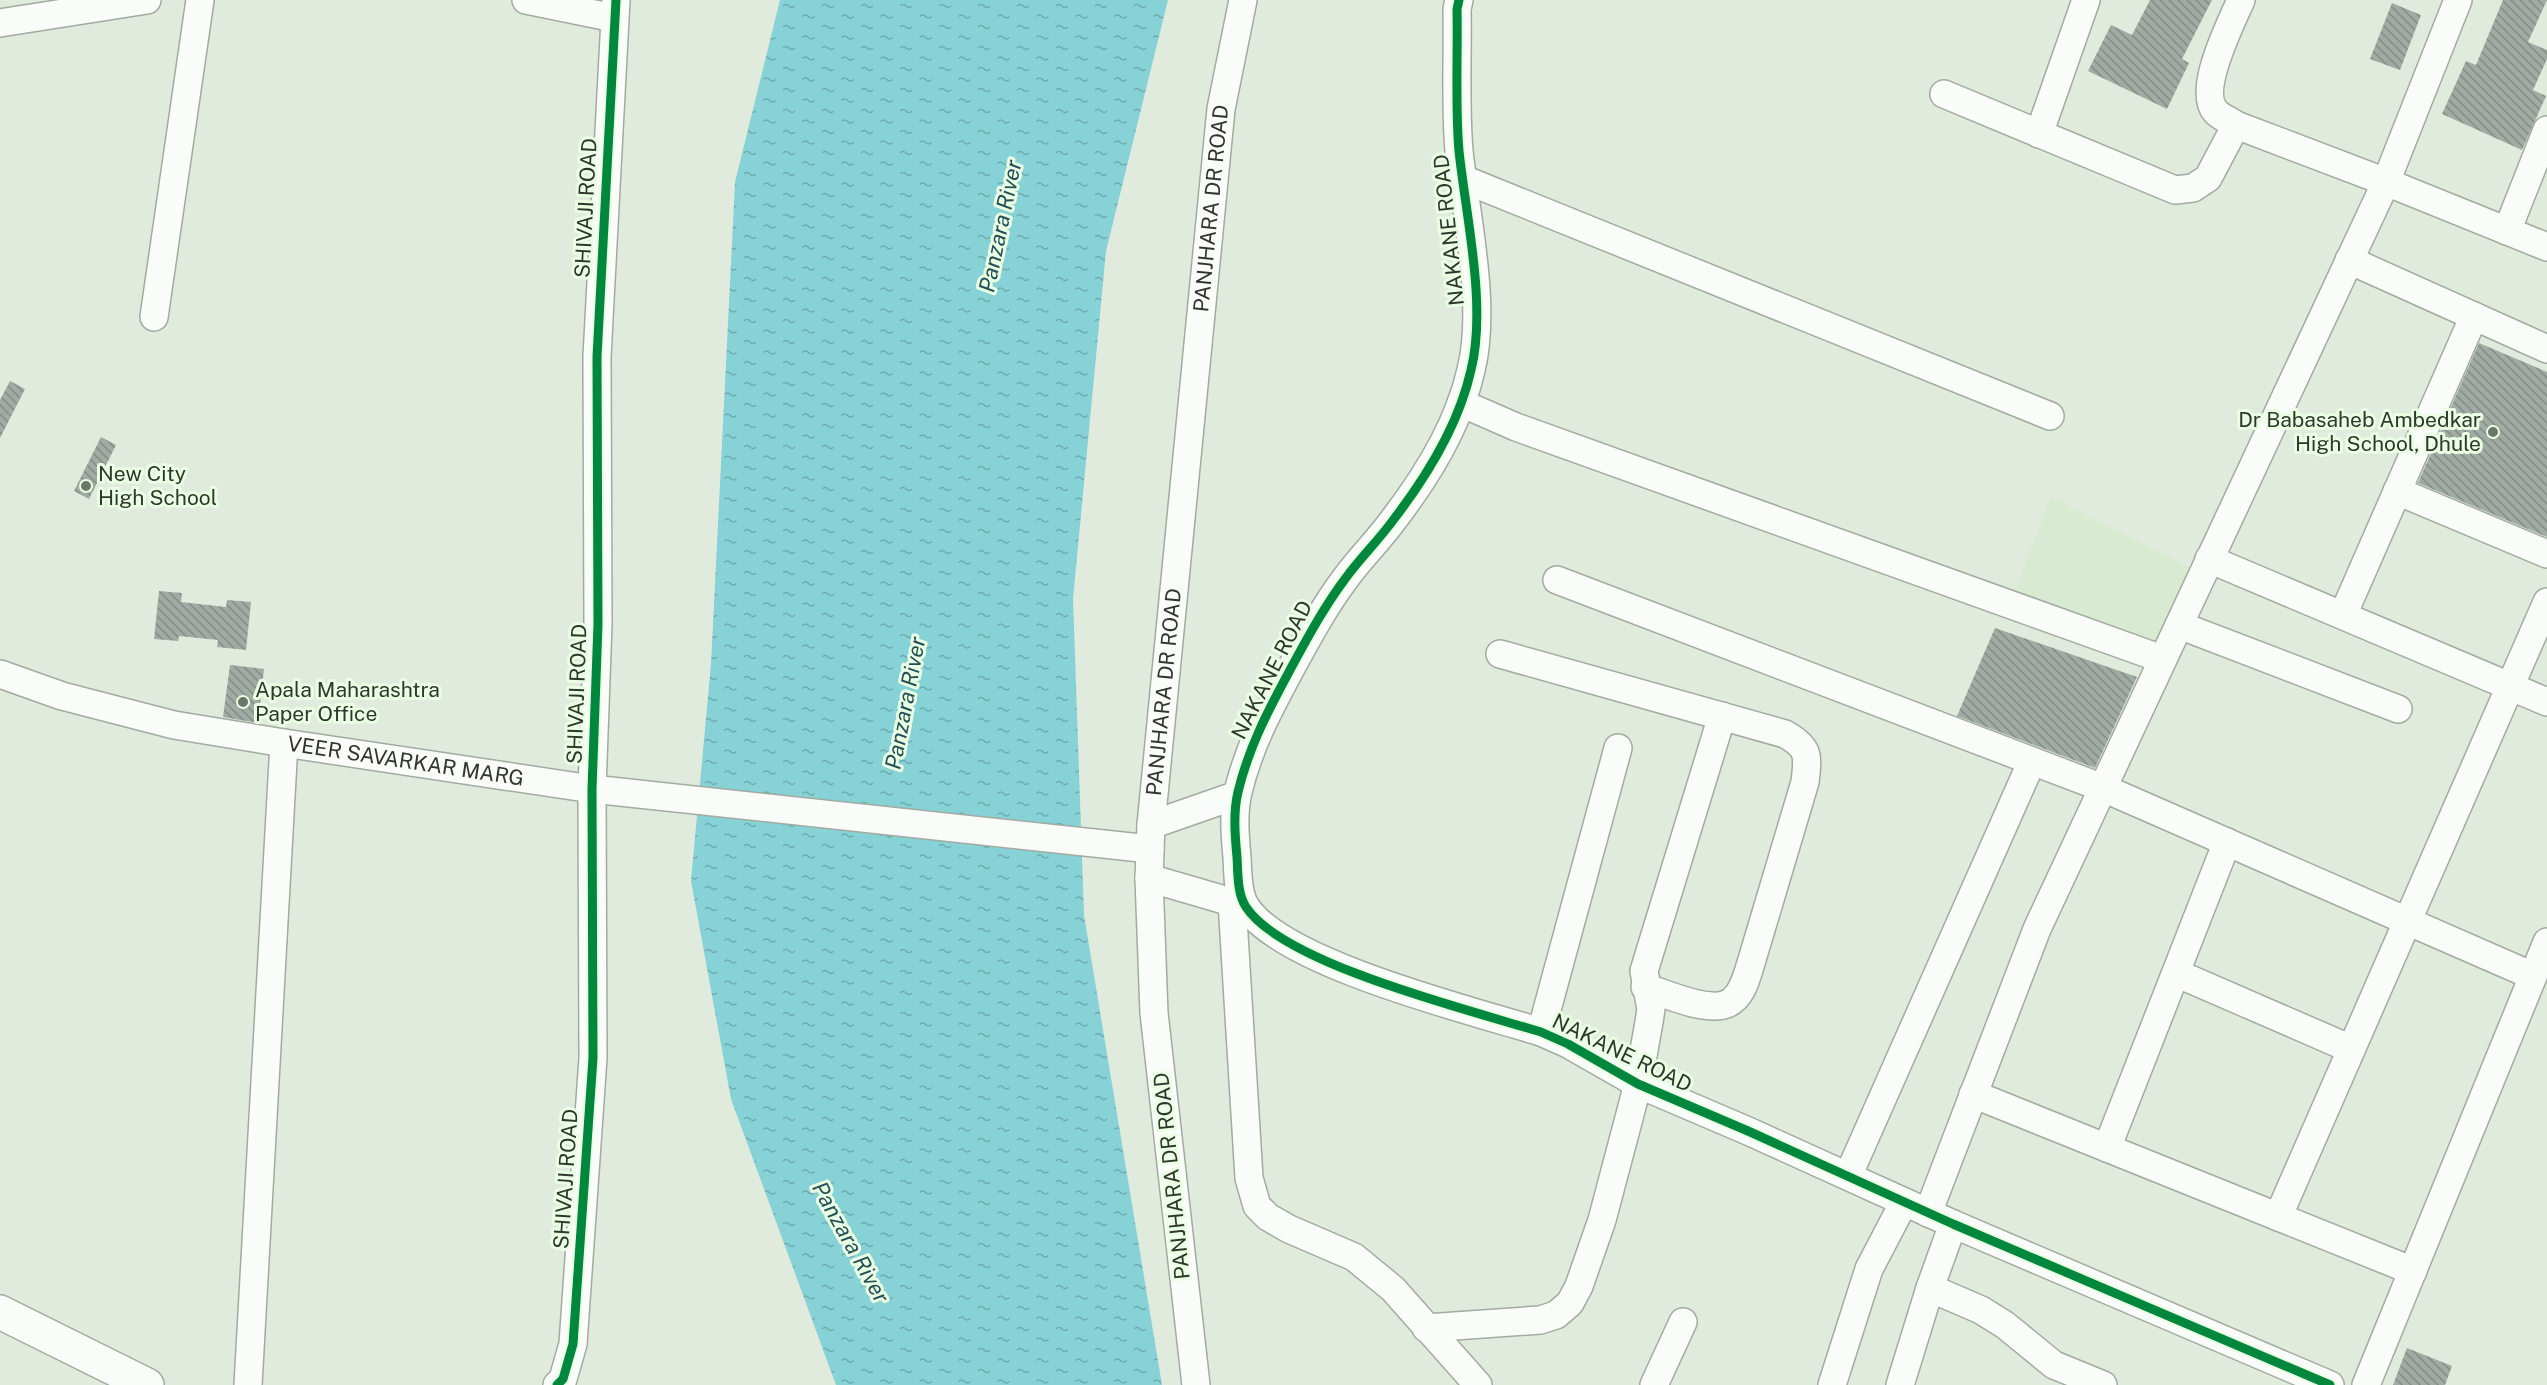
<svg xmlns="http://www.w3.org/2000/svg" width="2547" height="1385" viewBox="0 0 2547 1385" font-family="'Public Sans',sans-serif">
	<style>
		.built { fill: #d8ead2 }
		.water { fill: url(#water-ripples) }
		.building { fill: url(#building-back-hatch) }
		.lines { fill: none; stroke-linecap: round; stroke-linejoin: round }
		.minor-casing { stroke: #a2aba0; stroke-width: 30 }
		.major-casing { stroke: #a2aba0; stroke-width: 36 }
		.minor { stroke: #fafcfa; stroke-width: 27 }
		.major { stroke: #fafcfa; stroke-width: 33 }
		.cycleway-casing { stroke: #eafee4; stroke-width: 13 }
		.cycleway { stroke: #00873e; stroke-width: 9 }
		.poi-dot { fill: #6d756a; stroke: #eafee4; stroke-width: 2 }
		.labels { text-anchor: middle; stroke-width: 6; stroke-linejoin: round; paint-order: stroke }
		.street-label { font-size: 21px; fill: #2f362c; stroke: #eafee4 }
		.poi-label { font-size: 21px; fill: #2f362c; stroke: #eafee4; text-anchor: start }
		.water-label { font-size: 22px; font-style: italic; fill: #214f55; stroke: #eafee4 }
	</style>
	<defs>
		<pattern id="water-ripples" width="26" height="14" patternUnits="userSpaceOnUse" patternTransform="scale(1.5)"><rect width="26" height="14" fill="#86d2d7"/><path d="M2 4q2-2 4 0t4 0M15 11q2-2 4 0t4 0" fill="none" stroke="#6eabaf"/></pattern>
		<pattern id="building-back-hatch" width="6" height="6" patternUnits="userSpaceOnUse" patternTransform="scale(1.5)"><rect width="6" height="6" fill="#a0aba3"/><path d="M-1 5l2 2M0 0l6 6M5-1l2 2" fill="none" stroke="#838c85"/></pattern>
	</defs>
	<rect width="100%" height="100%" fill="#e0ebdd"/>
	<path class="built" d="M2051 496 2191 568 2152 649 2012 599Z"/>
	<path class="water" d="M780 0H1168L1106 251 1073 599 1084 915 1162 1385H836L731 1099 691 881 711 664 735 182Z"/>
	<path class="building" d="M2150 0H2212L2182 59 2189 63 2167 109 2088 71 2111 25 2132 35Z
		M2503 0H2547L2528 42 2547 50V59L2533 90 2546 96 2522 150 2442 114 2466 61 2476 65Z
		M2392 3 2421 15 2400 70 2370 59Z
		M2479 343 2547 372V537L2418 483Z
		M10 381 25 389 0 438V400Z
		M101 437 116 445 89 499 74 491Z
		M159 591 182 593 181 602 226 607 227 600 251 602 246 650 217 647 218 640 179 636 178 641 154 639Z
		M1995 628 2137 677 2095 768 1957 716Z
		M230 665 264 669 258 723 223 717Z
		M2407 1348 2452 1366 2445 1385H2393Z"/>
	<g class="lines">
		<defs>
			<g id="minor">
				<path d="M526 0 614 18"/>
				<path d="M1459 0 1457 9C1458 56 1455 105 1459 151 1466 217 1487 306 1471 370 1459 424 1427 476 1394 519 1379 540 1360 558 1345 579 1324 607 1308 637 1291 668 1269 709 1249 746 1238 792 1233 813 1235 836 1237 857 1238 872 1237 894 1246 907 1283 964 1473 1011 1541 1032L1568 1044 1638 1084 1748 1131 1953 1224 2330 1385"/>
				<path d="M2241 0C2231 23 2196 91 2216 112 2221 117 2230 121 2236 125L2386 182 2547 247"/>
				<path d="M0 23 147 0"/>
				<path d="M1944 94 2175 190 2193 188 2208 178 2236 125"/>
				<path d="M2039 134 2086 0"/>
				<path d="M1463 179 2050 416"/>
				<path d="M2507 231 2547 130"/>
				<path d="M2349 260 2547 349"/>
				<path d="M154 317 200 0"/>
				<path d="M1461 403 1516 427 2162 659"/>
				<path d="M2397 491 2547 554"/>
				<path d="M2209 559 2547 702"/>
				<path d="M1557 580 2103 788 2533 976"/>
				<path d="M2343 615 2474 316"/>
				<path d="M2179 625 2398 709"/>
				<path d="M1500 654 1785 734C1810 748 1808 756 1805 782L1751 963C1747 975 1744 991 1733 1000 1715 1017 1667 994 1645 987"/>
				<path id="s1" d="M0 674 62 696 174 725 284 743 592 789 1150 849"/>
				<path d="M1151 825 1237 795"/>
				<path d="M1149 878 1245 906"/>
				<path d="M1232 902 1249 1178 1257 1206 1268 1217 1289 1229 1354 1257 1393 1289 1478 1385"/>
				<path d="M2176 973 2351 1049"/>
				<path d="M1541 1032 1618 748"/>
				<path d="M1973 1094 2413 1271"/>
				<path d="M2107 1148 2227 842"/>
				<path d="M1848 1176 2032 761"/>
				<path d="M1928 1213 2037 929 2386 182 2458 0"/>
				<path d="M2278 1217 2547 602"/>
				<path d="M1930 1288 1981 1310 2005 1325 2054 1365 2103 1385"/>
				<path d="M1426 1328 1540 1320 1556 1315 1570 1303 1579 1286 1602 1220 1638 1084 1649 1022 1651 1009 1644 971 1722 716"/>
				<path d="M248 1385 284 743"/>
				<path d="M557 1385 563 1379 573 1344 593 1058 592 789 598 624 597 357 616 0"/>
				<path id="s2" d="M1196 1385 1154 1013 1149 878 1151 825 1221 109 1243 0"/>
				<path d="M1654 1385 1683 1322"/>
				<path d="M1832 1385 1869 1269 1904 1202"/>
				<path d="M1900 1385 1930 1288 1953 1224"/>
				<path d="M2366 1385 2547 942"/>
			</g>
			<path id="major" d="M0 1312 147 1385"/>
		</defs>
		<use href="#minor" class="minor-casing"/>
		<use href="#major" class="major-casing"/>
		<use href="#minor" class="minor"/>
		<use href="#major" class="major"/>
		<defs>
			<path id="cycleway" d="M1459 0 1457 9C1458 56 1455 105 1459 151 1466 217 1487 306 1471 370 1459 424 1427 476 1394 519 1379 540 1360 558 1345 579 1324 607 1308 637 1291 668 1269 709 1249 746 1238 792 1233 813 1235 836 1237 857 1238 872 1237 894 1246 907 1283 964 1473 1011 1541 1032L1568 1044 1638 1084 1748 1131 1953 1224 2330 1385
				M557 1385 563 1379 573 1344 593 1058 592 789 598 624 597 357 616 0"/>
		</defs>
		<use href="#cycleway" class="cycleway-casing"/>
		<use href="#cycleway" class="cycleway"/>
	</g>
	<g class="poi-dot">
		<circle cx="2493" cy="432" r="6"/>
		<circle cx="86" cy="486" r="6"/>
		<circle cx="243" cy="702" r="6"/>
	</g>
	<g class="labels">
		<g class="street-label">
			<text transform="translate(586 208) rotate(-87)" y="7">SHIVAJI ROAD</text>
			<text dy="7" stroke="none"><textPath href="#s2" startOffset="1182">PANJHARA DR ROAD</textPath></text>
			<text transform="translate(1449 230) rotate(-96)" y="7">NAKANE ROAD</text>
			<text transform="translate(1272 670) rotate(-63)" y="7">NAKANE ROAD</text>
			<text dy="7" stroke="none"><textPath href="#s2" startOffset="696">PANJHARA DR ROAD</textPath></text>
			<text transform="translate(577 694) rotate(-88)" y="7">SHIVAJI ROAD</text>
			<text dy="7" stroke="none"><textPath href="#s1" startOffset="416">VEER SAVARKAR MARG</textPath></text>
			<text transform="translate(1622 1053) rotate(26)" y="7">NAKANE ROAD</text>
			<text transform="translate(1172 1176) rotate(-96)" y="7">PANJHARA DR ROAD</text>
			<text transform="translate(566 1179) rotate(-86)" y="7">SHIVAJI ROAD</text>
		</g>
		<g class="poi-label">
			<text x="2481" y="427" text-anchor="end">Dr Babasaheb Ambedkar<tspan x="2481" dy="24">High School, Dhule</tspan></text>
			<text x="98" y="481">New City<tspan x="98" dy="24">High School</tspan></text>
			<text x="255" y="697">Apala Maharashtra<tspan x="255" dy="24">Paper Office</tspan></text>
		</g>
		<g class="water-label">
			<text transform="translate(1000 226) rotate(-78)" y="8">Panzara River</text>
			<text transform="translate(905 703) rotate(-79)" y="8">Panzara River</text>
			<text transform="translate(851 1242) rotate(61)" y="8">Panzara River</text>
		</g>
	</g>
</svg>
